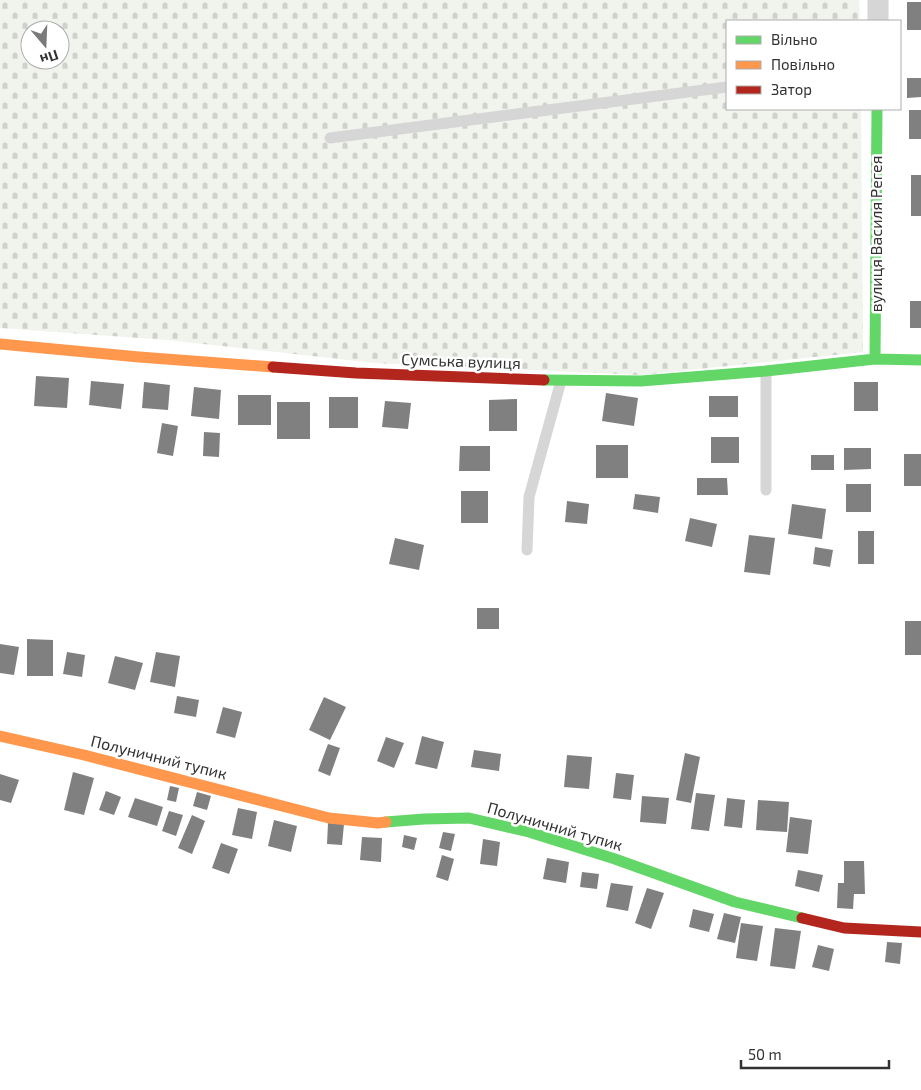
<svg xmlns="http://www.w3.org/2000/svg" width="921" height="1090" viewBox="0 0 921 1090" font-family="'Exo 2',sans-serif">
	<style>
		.cemetery { fill: url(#cemetery-stones); fill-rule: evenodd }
		.building { fill: #808080 }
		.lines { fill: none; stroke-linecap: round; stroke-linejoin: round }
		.lane { stroke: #d6d6d6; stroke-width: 11 }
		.street { stroke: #d6d6d6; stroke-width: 21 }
		.fast { stroke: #63d668; stroke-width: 11 }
		.slow { stroke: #ff974d; stroke-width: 11 }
		.jam { stroke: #b3261e; stroke-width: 11 }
		.labels { text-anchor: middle; stroke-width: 5; stroke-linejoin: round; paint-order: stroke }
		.street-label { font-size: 16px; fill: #323232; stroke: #fff }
	</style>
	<defs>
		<pattern id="cemetery-stones" width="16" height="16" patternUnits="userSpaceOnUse" patternTransform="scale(1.25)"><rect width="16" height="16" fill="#f1f3ed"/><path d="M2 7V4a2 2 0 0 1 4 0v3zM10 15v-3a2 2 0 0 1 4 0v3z" fill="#cfd1cc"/></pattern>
	</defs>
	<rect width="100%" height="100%" fill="#fff"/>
	<path class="cemetery" d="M0 0H859L860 21H727V109H861L863 352 641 375 375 363 167 340 0 328ZM30 30H60V60H30Z"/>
	<path class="building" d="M907 2H921V30H907Z
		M907 78H921V97L907 98Z
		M909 110H921V139H909Z
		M911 175H921V216H911Z
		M910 301H921V328H910Z
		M36 376 69 378 67 408 34 406Z
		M91 381 124 384 121 409 89 405Z
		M144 382 170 385 168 410 142 408Z
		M854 382H878V411H854Z
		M194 387 221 390 219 419 191 416Z
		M606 393 638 398 634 426 602 421Z
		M238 395H271V425H238Z
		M709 396H738V417H709Z
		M329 397H358V428H329Z
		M517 399V431H489V400Z
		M385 401 411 403 408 429 382 427Z
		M277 402H310V439H277Z
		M162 423 178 426 173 456 157 453Z
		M204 432 220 433 219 457 203 456Z
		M711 437H739V463H711Z
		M596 445H628V478H596Z
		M460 446H490V471H459Z
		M844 448H871V469L844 470Z
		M904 454H921V486H904Z
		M811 455H834V470H811Z
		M697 478H727L728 495H697Z
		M846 484H871V512H846Z
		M461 491H488V523H461Z
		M635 494 660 497 658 513 633 509Z
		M567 501 589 504 587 524 565 522Z
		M792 504 826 509 822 539 788 534Z
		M690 518 717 524 712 547 685 541Z
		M858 531H874V564H858Z
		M749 535 775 538 770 575 744 572Z
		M395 538 424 545 419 570 389 564Z
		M815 547 833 550 830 567 813 564Z
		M477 608H499V629H477Z
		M905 621H921V655H905Z
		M27 639 53 640V676H27Z
		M0 644 19 647 14 675 0 673Z
		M67 652 85 655 82 677 63 674Z
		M156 652 180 656 175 687 150 682Z
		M115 656 143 663 135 690 108 683Z
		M177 696 199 700 196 717 174 713Z
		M324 697 346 707 330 740 309 730Z
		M223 707 242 712 235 738 216 733Z
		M422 736 444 742 437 769 415 764Z
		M386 737 404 743 394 768 377 761Z
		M328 744 340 748 330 776 318 771Z
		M474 750 501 754 499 771 471 767Z
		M685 753 700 757 691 803 676 800Z
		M567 755 592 757 589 789 564 787Z
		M73 772 94 778 84 815 64 810Z
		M616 773 634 775 631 800 613 798Z
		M0 774 19 780 11 803 0 800Z
		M170 786 179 788 176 802 167 800Z
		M106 791 121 797 114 815 99 810Z
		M197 792 211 796 207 810 193 806Z
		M696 793 715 795 709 831 691 829Z
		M642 796 669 798 666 824 640 822Z
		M135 798 163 807 157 826 128 817Z
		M727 798 745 800 742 828 724 826Z
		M758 800 789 802 787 832 756 830Z
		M238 808 257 812 252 839 232 835Z
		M169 811 183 815 176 836 162 831Z
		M192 815 205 821 192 854 178 848Z
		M790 817 812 820 808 854 786 852Z
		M274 820 297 826 291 852 268 846Z
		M328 823 344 824 342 845 327 844Z
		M443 832 455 834 451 851 439 848Z
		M404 835 417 838 414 850 402 847Z
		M362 837 382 838 381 862 360 860Z
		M483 839 500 842 497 866 480 864Z
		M221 843 238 849 229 874 212 868Z
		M442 855 454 859 448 881 436 877Z
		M547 858 569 862 566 883 543 879Z
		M844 861H864L865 894H854L853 909 837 908 838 883H844Z
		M798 870 823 875 819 892 795 886Z
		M582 872 599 874 597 889 580 887Z
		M611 883 633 886 628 911 606 907Z
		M647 888 664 893 651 929 635 923Z
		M693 909 714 914 709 932 689 927Z
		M724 913 741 917 735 943 717 939Z
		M741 923 763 926 757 961 736 958Z
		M775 928 801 931 795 969 770 966Z
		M887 942 902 943 900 964 885 962Z
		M818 945 834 949 829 971 812 967Z"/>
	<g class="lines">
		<path class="lane" d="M330 138 727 87
			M766 371V490
			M527 550 529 497 561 381"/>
		<path class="street" d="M878 21V0"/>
		<path class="fast" d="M875 359 877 109
			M544 380 641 381 766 371 875 359 921 360
			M386 822 424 819 469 818 529 832 615 859 735 902 802 918"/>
		<path class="slow" d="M0 344 139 357 273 367
			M0 736 84 755 329 818 378 823 386 822"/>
		<path class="jam" d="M273 367 356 373 544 380
			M802 918 844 928 921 932"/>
	</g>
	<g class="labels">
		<g class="street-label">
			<text transform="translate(876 234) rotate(-90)" y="6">вулиця Василя Регея</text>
			<text transform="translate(461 361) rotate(2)" y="6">Сумська вулиця</text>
			<text transform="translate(159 757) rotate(14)" y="6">Полуничний тупик</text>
			<text transform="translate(555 826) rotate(16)" y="6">Полуничний тупик</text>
		</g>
	</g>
	<rect x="726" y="20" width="175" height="90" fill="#ffffff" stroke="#adadad"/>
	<rect x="736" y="36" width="25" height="8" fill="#63d668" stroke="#adadad"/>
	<text x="771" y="45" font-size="15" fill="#323232">Вільно</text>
	<rect x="736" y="61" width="25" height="8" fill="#ff974d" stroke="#adadad"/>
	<text x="771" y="70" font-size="15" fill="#323232">Повільно</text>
	<rect x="736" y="86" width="25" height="8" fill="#b3261e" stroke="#adadad"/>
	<text x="771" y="95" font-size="15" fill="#323232">Затор</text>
	<g transform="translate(45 45) rotate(161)"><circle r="24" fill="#ffffff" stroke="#adadad"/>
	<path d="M0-4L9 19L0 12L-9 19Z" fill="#7a7a7a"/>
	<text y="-8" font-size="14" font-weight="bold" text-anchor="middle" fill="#323232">Пн</text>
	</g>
	<path d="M741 1060v8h148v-8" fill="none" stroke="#323232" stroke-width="2.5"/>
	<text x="748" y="1060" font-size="15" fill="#323232" stroke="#ffffff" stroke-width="4" paint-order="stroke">50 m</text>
</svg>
